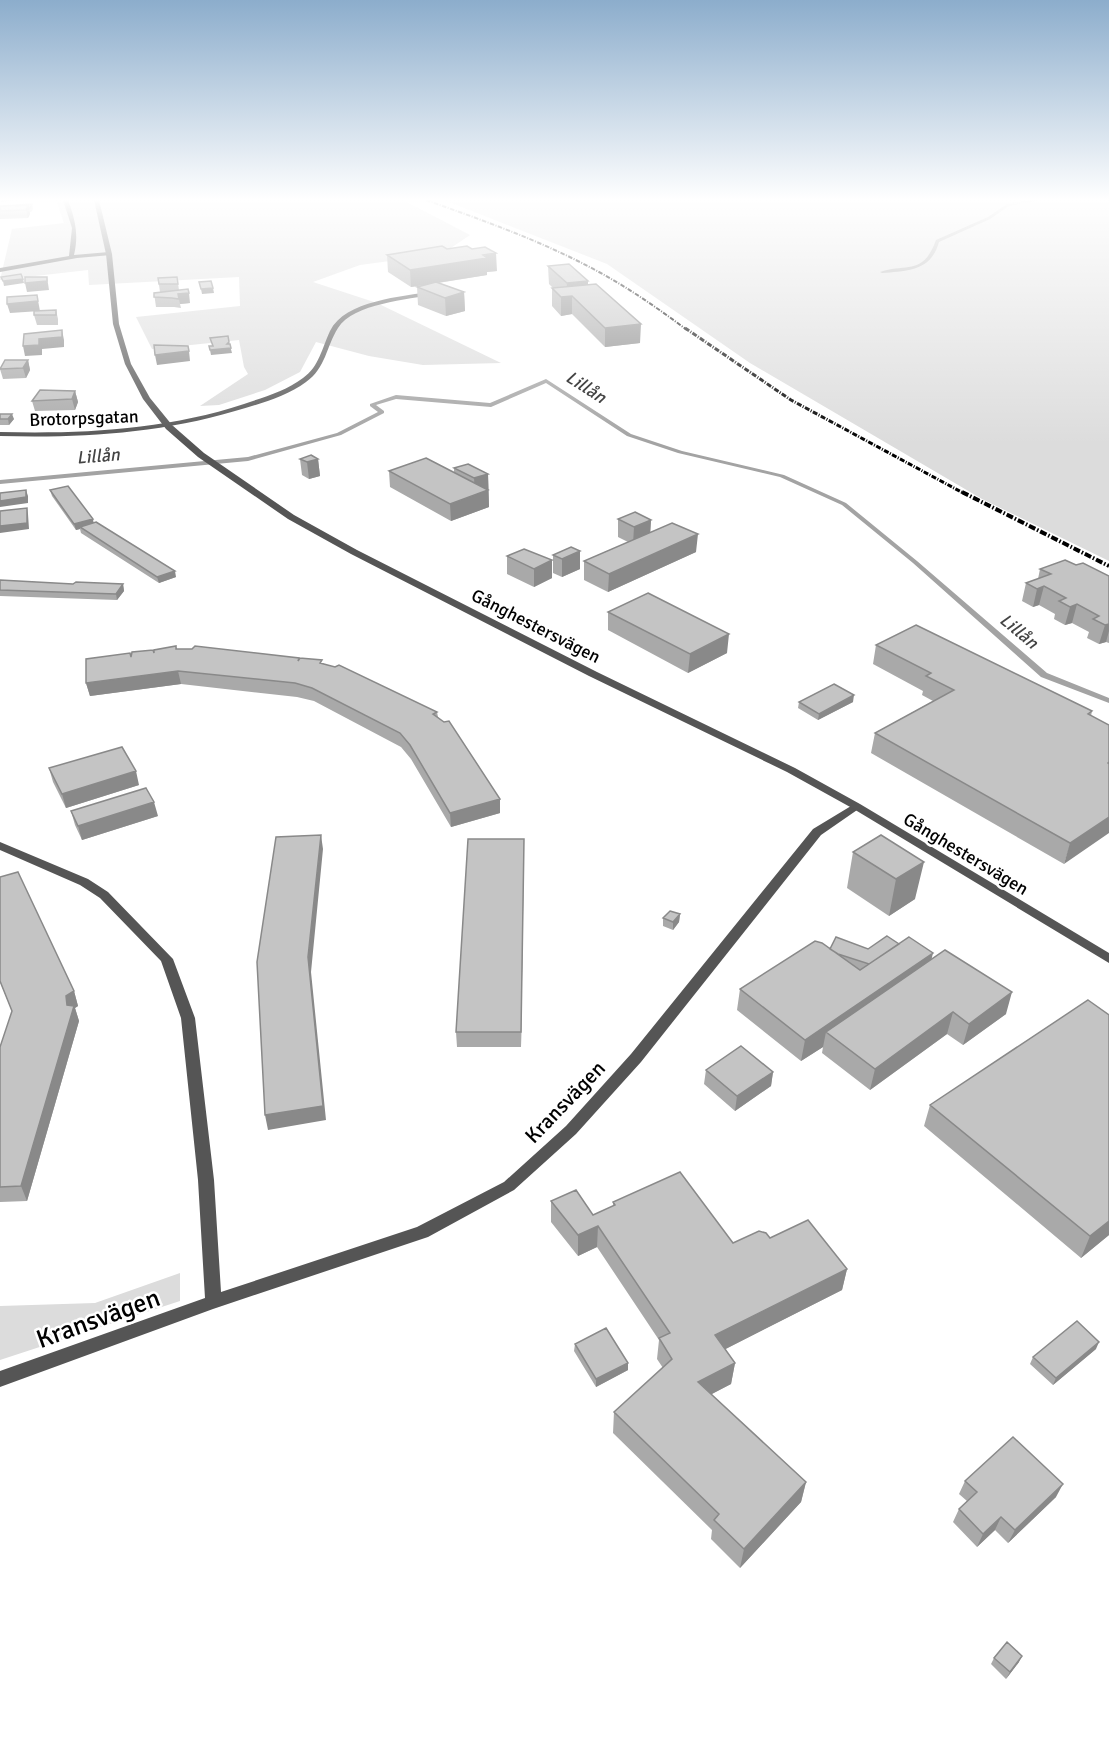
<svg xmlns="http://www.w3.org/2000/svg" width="1109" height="1742" viewBox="0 0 1109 1742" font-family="Signika,sans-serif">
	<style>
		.green { fill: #dcdcdc }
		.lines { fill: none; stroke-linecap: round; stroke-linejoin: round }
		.stream { fill: #a3a3a3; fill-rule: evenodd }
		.minor { fill: #555; fill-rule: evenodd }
		.tertiary { fill: #555; fill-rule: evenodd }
		.rail-far2 { stroke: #000; stroke-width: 2; stroke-dasharray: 4.5 1.5 1 1.5; stroke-linecap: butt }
		.rail-far1 { stroke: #000; stroke-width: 3; stroke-dasharray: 5 1.5 1 1.5; stroke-linecap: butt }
		.rail { stroke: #000; stroke-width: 4; stroke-dasharray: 7 2 1.5 2; stroke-linecap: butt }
		.wall { fill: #a9a9a9 }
		.shaded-wall { fill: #898989 }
		.building { fill: #c4c4c4; stroke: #898989; stroke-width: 1.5 }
		.labels { text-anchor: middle; stroke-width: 5; stroke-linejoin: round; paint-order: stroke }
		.far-water-label { font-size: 18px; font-style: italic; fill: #444; stroke: #fff }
		.far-street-label { font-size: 18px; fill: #000; stroke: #fff }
		.street-label { font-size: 21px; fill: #000; stroke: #fff }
		.near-street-label { font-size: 26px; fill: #000; stroke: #fff }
	</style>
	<rect width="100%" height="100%" fill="#fff"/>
	<path class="green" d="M56 200H403L470 235 442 254 360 265 313 282 377 303 501 363 423 365 369 356 316 342 300 372 265 390 219 405 200 406 248 374 244 367 239 340 152 349 136 317 240 306 239 277 89 285 88 270 0 280 12 229 64 223Z
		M444 200H1109V561L982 499 750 363 607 264Z
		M180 1273V1301L0 1360V1306L95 1303Z"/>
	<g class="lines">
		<path class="stream" d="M1030 200H1041L1009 206 990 219 939 242C931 271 908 271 882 273L880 272C907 263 923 276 936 240L988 217 1007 204Z
			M546 379 631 434 682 451 784 475 846 503 917 561 1047 673 1109 698V703L1041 677 913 563 842 505 780 477 678 453 627 436 546 383 491 407 396 399 376 405 384 411V413L341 435 248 461 0 484V480L248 457 337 433 378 412 370 406V404L396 395 490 403Z"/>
		<path class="minor" d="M63 200H68C75 219 79 234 74 255L109 252 111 255 77 258 0 272V268L69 256 72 228Z
			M433 291 435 294C408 300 354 303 338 328 326 347 326 368 306 382 286 397 259 404 235 411 157 434 80 438 0 436V432C83 434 165 430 244 404 264 397 286 391 303 378 319 367 322 348 330 331 345 300 402 297 433 291Z
			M856 803 862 806 860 808 821 835 641 1062 576 1134 514 1190 428 1237 213 1309 0 1387V1371L205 1298 198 1180 181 1018 161 961 100 898 80 885 0 850V842L88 879 108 892 173 959 195 1018 214 1180 221 1292 417 1227 504 1182 566 1126 631 1054 813 829Z"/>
		<path class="tertiary" d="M94 200H99L112 254 119 324 131 364 150 398 172 425 204 453 294 515 357 550 597 672 795 768 860 804 1109 953V963L852 808 787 772 589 676 351 554 288 519 198 457 166 429 143 399 125 364 113 324 106 254Z"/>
		<path class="rail-far2" d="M426 200C485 221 544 242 599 272 630 289 659 309 687 330"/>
		<path class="rail-far1" d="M685 328 791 400 965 494"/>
		<path class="rail" d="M962 492 1109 566"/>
	</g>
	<path class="wall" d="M32 204 33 209 31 212H30V214L28 218 0 219V206Z
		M387 255 497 271 487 272V275L438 283 464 292 465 311 446 316 418 305 417 287 423 285 411 287 388 272Z
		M548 266 588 284 640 343 605 347 572 314 561 316 552 306V288H553L549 284Z
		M177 277 179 290 190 303 180 304 181 308 174 307H156L154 293 160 292 158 278Z
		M56 310 58 319V325H37L34 315Z
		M28 360 30 370 26 378 3 379 0 369Z
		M75 391 78 402 75 410 35 411 32 401Z
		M0 414 14 419 9 425H0Z
		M300 459H318L320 476 309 479 302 475Z
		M454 468 488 474 489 507 451 521 390 487 389 471 454 473Z
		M50 490 94 523 176 577 159 583 81 533 80 529 76 530 52 496Z
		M618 519 651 520 650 532 696 552 608 592 584 580V561L628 542 618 537Z
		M571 547 580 569 562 577 553 573V555Z
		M507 556 552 560V578L534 587 507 574Z
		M1076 565 1109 576V643L1106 642 1099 644 1087 638 1089 632 1072 623 1065 625 1054 619 1055 614 1039 605 1033 607 1022 601 1026 583 1038 579 1040 569Z
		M0 580 73 584H123L124 591 117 600 0 596Z
		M608 612 727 653 688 673 608 630Z
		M876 645 1092 711 1091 716 1109 725 1064 864 871 753 875 733 933 701 922 695 923 691 873 664Z
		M176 646 177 649 299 659 322 663 437 712 438 717 500 813 451 827 411 759 401 747 314 701 297 697 181 684 90 696 86 683 131 657Z
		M799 702H853L818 720 798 708Z
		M49 768 139 785 66 808 53 782Z
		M71 811 158 816 82 840 75 825Z
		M881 835 915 899 889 916 847 888 853 852Z
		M524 839 521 1047H457L456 1032Z
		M0 877 74 991 78 1006 75 1008 79 1021 27 1201 0 1202V1047L12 1011 0 982Z
		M680 914 679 922 673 930 663 926V918Z
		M899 944 931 959 1006 1014 963 1045 947 1034 870 1090 822 1053 823 1047 801 1061 737 1010 740 989 830 949H868Z
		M706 1070 773 1072 771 1086 735 1111 704 1084Z
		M930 1105 1109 1235 1081 1258 924 1126Z
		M551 1201 593 1215 613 1206V1202L733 1243 770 1238 847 1269 842 1290 725 1349 735 1363 731 1384 711 1394 806 1482 801 1502 740 1568 711 1539 712 1530 613 1433 614 1412 663 1368 657 1359 659 1340 597 1247 578 1256 551 1222Z
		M575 1344 628 1370 596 1387 574 1351Z
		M1096 1349 1053 1385 1030 1364 1033 1357Z
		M965 1481 1056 1497 1008 1543 995 1530 977 1547 953 1522 959 1509 967 1501 959 1494Z
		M994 1658 1019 1662 1006 1679 991 1664Z"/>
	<path class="shaded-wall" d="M1 200H18L1 202Z
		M28 205 30 214 28 218 26 210Z
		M496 253 497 271 487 272V275L411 287 410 270Z
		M47 277 49 290 27 292 25 283Z
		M23 279 24 283 4 286 3 281Z
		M588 281V299L572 296V314L561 316V297H566L567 283Z
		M213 288 214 293 202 294 201 289Z
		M464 292 465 311 446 316 445 298Z
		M189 293 190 303 180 304 178 294Z
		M37 295 40 311 10 313 7 304Z
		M641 324 640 343 605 347V328Z
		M62 330 64 340V347L42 349V355L25 356 23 346Z
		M229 342 232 353 211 355 210 350 227 344Z
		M189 351 190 361 157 365 155 355Z
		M28 360 30 370 26 378 23 368Z
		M75 391 78 402 75 410 72 399Z
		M12 414 14 419 9 425 8 419Z
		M318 459 320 476 309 479 307 462Z
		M488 474 489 507 451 521 450 504 475 495 474 478Z
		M26 490 28 496V503L0 507V501Z
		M27 508 28 514 29 529 0 533V526Z
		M93 519 94 525 80 527V529L76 530 74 524Z
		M651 520 650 538 633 544 634 527Z
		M698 534 696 552 608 592 609 574Z
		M580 551V569L562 577V559Z
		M552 560V578L534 587V569Z
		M175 571 176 577 159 583 157 577Z
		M123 584 124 591 117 600 116 594Z
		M1044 586 1039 605 1033 607 1037 589Z
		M1077 604 1072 623 1065 625 1070 607Z
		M1109 624V631L1106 642 1099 644 1105 625Z
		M729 634 727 653 688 673 690 654Z
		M178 671 181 684 90 696 86 683Z
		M854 695 853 702 818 720 819 714Z
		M136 771 139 785 66 808 62 794Z
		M500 799V813L451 827 450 813Z
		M154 802 158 816 82 840 78 826Z
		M1109 817V833L1064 864 1070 843Z
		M321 835 323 849 311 972 326 1120 268 1130 265 1115 308 957Z
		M524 839V853L521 1047V1032Z
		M924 862 915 899 889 916 896 879Z
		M680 914 679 922 673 930V922Z
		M933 953 928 974 826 1032 823 1047 801 1061 805 1040Z
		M74 991 78 1006 75 1008 79 1021 27 1201 21 1186 67 1005 66 996Z
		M1012 992 1006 1014 963 1045 969 1024Z
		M953 1012 947 1034 870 1090 875 1069Z
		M773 1072 771 1086 735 1111 737 1096Z
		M1109 1221V1235L1081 1258 1090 1236Z
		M598 1226 597 1247 578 1256V1235Z
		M847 1269 842 1290 712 1356 715 1335Z
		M1099 1342 1096 1349 1053 1385 1056 1378Z
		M628 1363V1370L596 1387V1379Z
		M735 1363 731 1384 695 1403 698 1382Z
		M806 1482 801 1502 740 1568 744 1549Z
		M1063 1484 1056 1497 1008 1543 1015 1530Z
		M1001 1517 995 1530 977 1547 983 1534Z
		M1022 1656 1019 1662 1006 1679 1010 1672Z"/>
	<path class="building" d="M32 204 30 208H29L28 205 16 206V205Z
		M28 205 26 210 0 211V206Z
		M442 246 447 249 467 246 472 249 485 247 496 253 483 255 487 258 410 270 387 255Z
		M569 264 588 281 567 283 548 266Z
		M21 274 23 279 3 281 1 277Z
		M25 277H47V281L25 283Z
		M177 277 178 284H159L158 278Z
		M211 281 213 288 201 289 199 282Z
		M436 282 464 292 445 298 417 287Z
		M596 284 641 324 605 328 572 296 561 297 552 288Z
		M188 289 189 293 178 294 179 299 172 298 154 297V293Z
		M37 295 38 301 7 304V297Z
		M56 310V315H34V311Z
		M62 330V337L39 339V345L23 346 24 334Z
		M228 336 229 342 227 344H230L231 348 210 350 209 346H213L210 338Z
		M154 345 188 346 189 351 155 355Z
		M5 360H28L23 368 0 369Z
		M40 390 75 391 72 399 32 401Z
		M0 414H12L8 419H0Z
		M311 455 318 459 307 462 300 459Z
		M426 458 488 490 450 504 389 471Z
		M468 464 488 474 474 478 454 468Z
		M68 486 93 519 74 524 50 490Z
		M26 490V497L0 501V493Z
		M27 508V523L0 526V511Z
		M635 512 651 520 634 527 618 519Z
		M96 522 175 571 157 577 80 527Z
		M672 523 698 534 609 574 584 561Z
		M571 547 580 551 562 559 553 555Z
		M524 549 552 560 534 569 507 556Z
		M1065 560 1076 565 1083 563 1109 576V624L1105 625 1093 619 1099 616 1077 604 1070 607 1059 601 1066 598 1044 586 1037 589 1026 583 1051 574 1040 569Z
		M0 580 73 584 76 582 123 584 116 594 0 590Z
		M648 593 729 634 690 654 608 612Z
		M916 625 1092 711 1088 714 1109 725V762L1108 763 1109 764V817L1070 843 875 733 954 690 926 676 931 673 876 645Z
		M176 646V649H192L195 646 299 658 298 661 300 658 322 660 320 663 335 667 339 665 437 712 433 714 444 722 449 721 500 799 450 813 410 745 400 733 312 688 295 683 178 671 86 683V659L130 653 131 657 132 652 153 650 154 653V650Z
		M834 684 854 695 819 714 799 702Z
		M122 747 136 771 62 794 49 768Z
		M146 788 154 802 78 826 71 811Z
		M321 835 308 957 323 1106 265 1115 257 962 276 837Z
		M881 835 924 862 896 879 853 852Z
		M468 839H524L521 1032H456Z
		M18 872 74 991 66 996 67 1005 74 1006 21 1186 0 1187V1047L12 1011 0 981V877Z
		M670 911 680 914 673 922 663 918Z
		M887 936 899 944 869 964 838 954 830 949 836 937 868 949Z
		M909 937 933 953 805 1040 740 989 815 941 822 943 860 970Z
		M945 950 1012 992 969 1024 953 1012 875 1069 826 1032Z
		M1088 1000 1109 1015V1221L1090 1236 930 1105Z
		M741 1046 773 1072 737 1096 706 1070Z
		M680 1172 733 1243 759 1231 766 1233 770 1238 808 1220 847 1269 715 1335 735 1363 698 1382 806 1482 744 1549 714 1520 719 1514 614 1412 672 1359 659 1338 670 1333 598 1226 578 1235 551 1201 576 1190 593 1215 615 1205 613 1202Z
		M1077 1321 1099 1342 1056 1378 1033 1357Z
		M606 1328 628 1363 596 1379 575 1344Z
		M1013 1437 1063 1484 1015 1530 1001 1517 983 1534 959 1509 977 1492 965 1481Z
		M1007 1642 1022 1656 1010 1672 994 1658Z"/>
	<linearGradient id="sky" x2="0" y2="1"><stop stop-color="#8cadcc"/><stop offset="0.45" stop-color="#fff"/><stop offset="1" stop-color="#fff" stop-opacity="0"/></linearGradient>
	<rect width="1109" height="444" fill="url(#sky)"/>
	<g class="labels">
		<g class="far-water-label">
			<text transform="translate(586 387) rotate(33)" y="6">Lillån</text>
			<text transform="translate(98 456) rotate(-5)" y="6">Lillån</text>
			<text transform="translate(1019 631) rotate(40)" y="6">Lillån</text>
		</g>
		<g class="far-street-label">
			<text transform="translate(84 418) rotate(-2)" y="6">Brotorpsgatan</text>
			<text transform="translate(536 626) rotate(27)" y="6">Gånghestersvägen</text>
			<text transform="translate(966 854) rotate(31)" y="6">Gånghestersvägen</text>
		</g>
		<g class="street-label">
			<text transform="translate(565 1102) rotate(-46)" y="7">Kransvägen</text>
		</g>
		<g class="near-street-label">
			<text transform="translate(98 1318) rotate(-20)" y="9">Kransvägen</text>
		</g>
	</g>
</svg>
